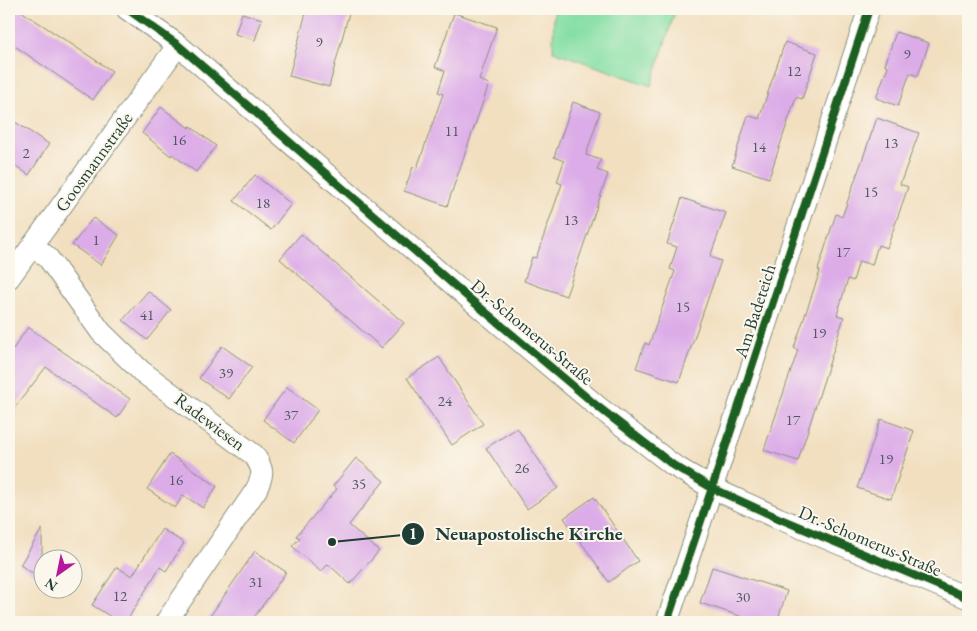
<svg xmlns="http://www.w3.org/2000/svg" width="977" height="631" viewBox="0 0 977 631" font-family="'EB Garamond',serif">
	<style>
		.green { fill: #86dfa4; stroke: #528e6c }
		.building { fill: #dcace8 }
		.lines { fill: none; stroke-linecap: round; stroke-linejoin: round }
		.minor-casing { stroke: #888e7a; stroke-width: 23 }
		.minor { stroke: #fff; stroke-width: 21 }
		.cycleway-casing { stroke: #fbf7ec; stroke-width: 11 }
		.cycleway { stroke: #1b5e20; stroke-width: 8 }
		.labels { text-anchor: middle; stroke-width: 4; stroke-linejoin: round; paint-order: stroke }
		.number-label { font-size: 15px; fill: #4e5961 }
		.street-label { font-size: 18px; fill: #1f3d34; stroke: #fbf7ec }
		.leader { fill: none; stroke: #1f3d34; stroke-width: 2 }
		.callout-dot { fill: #1f3d34; stroke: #fbf7ec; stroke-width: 2 }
		.mark-label { font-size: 15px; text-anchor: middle; font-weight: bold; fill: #fff }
		.callout-label { font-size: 19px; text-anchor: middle; font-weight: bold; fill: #1f3d34; stroke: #fbf7ec; stroke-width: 4; stroke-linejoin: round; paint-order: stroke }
	</style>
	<rect width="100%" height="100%" fill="#fbf7ec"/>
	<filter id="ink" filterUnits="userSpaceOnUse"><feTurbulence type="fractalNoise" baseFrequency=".02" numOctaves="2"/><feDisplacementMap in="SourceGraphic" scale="10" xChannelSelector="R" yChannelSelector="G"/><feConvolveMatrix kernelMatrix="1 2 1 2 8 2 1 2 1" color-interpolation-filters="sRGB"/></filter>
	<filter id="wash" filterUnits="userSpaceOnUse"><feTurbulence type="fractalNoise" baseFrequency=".0096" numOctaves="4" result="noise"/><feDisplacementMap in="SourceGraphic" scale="20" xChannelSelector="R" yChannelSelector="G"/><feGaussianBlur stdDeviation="1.12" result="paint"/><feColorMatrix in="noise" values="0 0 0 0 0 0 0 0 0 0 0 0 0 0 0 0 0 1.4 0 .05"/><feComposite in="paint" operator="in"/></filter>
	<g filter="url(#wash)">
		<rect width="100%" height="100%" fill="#f2dfc0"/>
		<path class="green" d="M554 9H676L651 86 553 51Z"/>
		<g id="blocks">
			<path class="building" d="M9 9H18L112 71 93 100 9 42Z
				M307 9H350L329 87 289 76Z
				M242 13 262 19 255 40 235 34Z
				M454 13 497 27 479 80 489 84 447 206 404 191 413 167 417 168 443 94 438 92 445 71 435 67Z
				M896 32 929 43 918 76 910 73 898 106 876 98 888 66 885 65Z
				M785 42 817 53 802 99 796 97 769 178 732 166 748 115 759 119Z
				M573 102 600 112 586 155 601 160 597 170 608 174 566 296 524 281 532 257 536 258 562 184 557 182 564 161 554 157Z
				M161 107 189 128 190 126 216 146 196 172 172 154 171 156 142 133Z
				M9 118 49 144 29 175 9 161Z
				M877 118 919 133 900 184 908 187 887 248 878 245 872 265 859 261 853 281 848 279 837 315 844 317 798 461 764 450 798 350 794 348 820 271 818 270 830 232 836 214 842 217Z
				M255 175 291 204 271 230 234 201Z
				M682 198 726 213 710 257 721 261 679 382 636 368 645 343 649 345 675 271 670 269 677 247 667 244Z
				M93 218 119 235 101 265 72 245Z
				M301 234 404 323 382 348 280 259Z
				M148 291 171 310 147 340 123 320Z
				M28 327 130 399 117 418 46 367 9 415V355Z
				M222 346 252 367 229 399 199 378Z
				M439 357 483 424 452 445 407 378Z
				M287 387 318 410 294 443 263 420Z
				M881 419 914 431 891 499 857 488Z
				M517 428 558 488 527 509 486 448Z
				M170 454 217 486 203 508 183 495 175 508 147 489Z
				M356 458 384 481 349 525 379 551 350 584 328 564 321 572 292 546 300 538 296 536 337 489 333 486Z
				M594 497 638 561 609 582 564 518Z
				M42 529V579L20 565Z
				M162 529 184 543 166 571 160 567 126 622H119L92 605 117 567 132 576Z
				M255 551 286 572 251 622H206Z
				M712 567 787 591 777 622H758L700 603Z"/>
		</g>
	</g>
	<g filter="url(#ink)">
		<use href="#blocks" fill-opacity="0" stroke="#888e7a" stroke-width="1"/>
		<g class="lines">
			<defs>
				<path id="minor" d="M127 9 178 45 470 299 597 406 673 465 712 488 778 518 968 598
					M33 245 48 258 101 332 141 371 254 455C264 470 264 474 256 490L166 622
					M9 278 178 45
					M667 622 712 488 869 9"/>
			</defs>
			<use href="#minor" class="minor-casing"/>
			<use href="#minor" class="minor"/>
			<defs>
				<path id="cycleway" d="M127 9 178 45 470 299 597 406 673 465 712 488 778 518 968 598
					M667 622 712 488 869 9"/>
			</defs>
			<use href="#cycleway" class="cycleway-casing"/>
			<use href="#cycleway" class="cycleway"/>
		</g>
	</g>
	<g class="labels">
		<g class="number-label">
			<text x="319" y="47">9</text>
			<text x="907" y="59">9</text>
			<text x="794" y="76">12</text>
			<text x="452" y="136">11</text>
			<text x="179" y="145">16</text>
			<text x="891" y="148">13</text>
			<text x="759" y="152">14</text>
			<text x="26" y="158">2</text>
			<text x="871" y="197">15</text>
			<text x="263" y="208">18</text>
			<text x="571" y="225">13</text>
			<text x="96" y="245">1</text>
			<text x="843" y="257">17</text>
			<text x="683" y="312">15</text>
			<text x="147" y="320">41</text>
			<text x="819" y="338">19</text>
			<text x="226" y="378">39</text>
			<text x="445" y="406">24</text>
			<text x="291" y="420">37</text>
			<text x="793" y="425">17</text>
			<text x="886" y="464">19</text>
			<text x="522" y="473">26</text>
			<text x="176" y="485">16</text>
			<text x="359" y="489">35</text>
			<text x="256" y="587">31</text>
			<text x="120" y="601">12</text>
			<text x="743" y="602">30</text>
		</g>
		<g class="street-label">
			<text transform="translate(94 162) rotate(-54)" y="6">Goosmannstraße</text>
			<text transform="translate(755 311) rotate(-72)" y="6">Am Badeteich</text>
			<text transform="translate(532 332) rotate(40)" y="6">Dr.-Schomerus-Straße</text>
			<text transform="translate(210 422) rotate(37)" y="6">Radewiesen</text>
			<text transform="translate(870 541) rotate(23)" y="6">Dr.-Schomerus-Straße</text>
		</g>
	</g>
	<path class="leader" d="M332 542L413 534"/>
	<g class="callout-dot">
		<circle cx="332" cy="542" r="5"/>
		<circle cx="413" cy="534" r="12"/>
	</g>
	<g class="mark-label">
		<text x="413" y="539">1</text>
	</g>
	<g class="callout-label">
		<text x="529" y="540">Neuapostolische Kirche</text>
	</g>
	<rect width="977" height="631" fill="none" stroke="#fbf7ec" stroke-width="30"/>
	<g transform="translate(58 574) rotate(213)"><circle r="24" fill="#fbf7ec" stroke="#a3ada2"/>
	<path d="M0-4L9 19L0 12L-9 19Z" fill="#b5179e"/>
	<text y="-8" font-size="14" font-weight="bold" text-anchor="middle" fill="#1f3d34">N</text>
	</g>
</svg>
